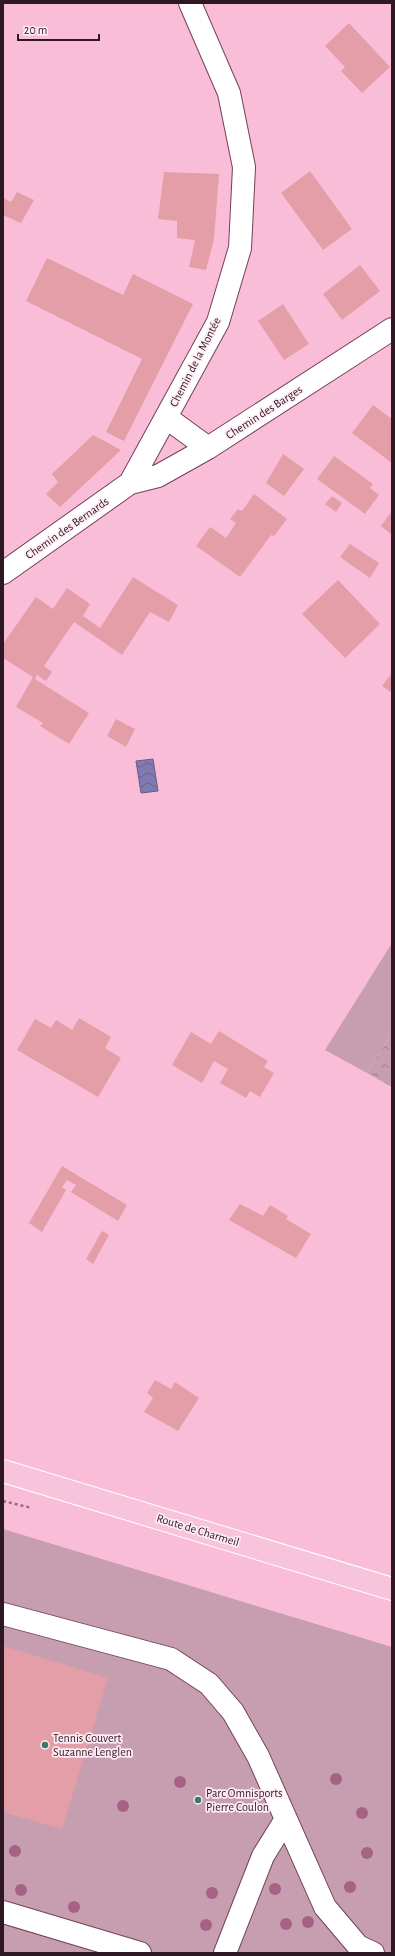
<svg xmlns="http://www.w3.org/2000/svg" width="395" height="1956" viewBox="0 0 395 1956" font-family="'Alegreya Sans',sans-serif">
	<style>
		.grass { fill: #c79eb0 }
		.forest { fill: url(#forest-crowns) }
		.water { fill: url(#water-waves); stroke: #685c86 }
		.building { fill: #e49ea8 }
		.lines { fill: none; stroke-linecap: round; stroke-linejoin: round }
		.minor-casing { stroke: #734159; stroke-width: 24 }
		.major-casing { stroke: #fff; stroke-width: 24 }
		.path { stroke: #966d80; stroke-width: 2.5; stroke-dasharray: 3 3; stroke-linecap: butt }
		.minor { stroke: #fff; stroke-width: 22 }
		.major { stroke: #f7c4dc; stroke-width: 22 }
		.tree { fill: #a56285 }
		.poi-dot { fill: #3b7864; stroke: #ffecf4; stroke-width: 1.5 }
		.labels { text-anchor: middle; stroke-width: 3.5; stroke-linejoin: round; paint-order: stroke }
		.street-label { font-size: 12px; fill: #2e1823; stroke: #ffecf4 }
		.poi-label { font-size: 12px; fill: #2e1823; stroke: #ffecf4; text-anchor: start }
	</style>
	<defs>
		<pattern id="forest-crowns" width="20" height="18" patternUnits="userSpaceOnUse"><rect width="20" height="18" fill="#c79eb0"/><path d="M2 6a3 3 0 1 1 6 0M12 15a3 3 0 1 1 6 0" fill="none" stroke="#a2808f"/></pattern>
		<pattern id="water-waves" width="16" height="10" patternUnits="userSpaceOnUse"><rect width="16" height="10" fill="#8179b1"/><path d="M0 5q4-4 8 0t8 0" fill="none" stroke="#6a6290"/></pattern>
	</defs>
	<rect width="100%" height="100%" fill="#f9bdd8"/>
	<path class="grass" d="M392 943V1033L367 1073 325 1050Z
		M3 1529 392 1647V1953H3Z"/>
	<path class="forest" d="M392 1033V1087L367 1073Z"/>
	<path class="water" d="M153 759 158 791 141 793 136 761Z"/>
	<path class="building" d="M349 23 390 67 362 93 341 71 345 67 325 46Z
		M310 171 352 229 323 250 281 193Z
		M164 172 219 174 214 239 206 270 189 267 195 240 177 238V221L158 219Z
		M17 192 34 200 21 223 3 215V198L11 202Z
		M47 258 123 295 133 274 193 304 124 441 106 432 142 359 26 301Z
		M360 265 380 291 342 320 323 294Z
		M283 304 309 344 284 360 258 321Z
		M373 405 392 419V463L352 433Z
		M93 435 121 450 60 507 46 494 58 482 52 474Z
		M283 454 304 469 284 496 266 483Z
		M334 456 373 484 370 488 379 495 365 514 317 479Z
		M254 494 287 519 274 536 271 535 240 577 196 546 210 527 226 538 236 523 230 519 238 509 242 511Z
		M332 496 342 503 336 512 325 504Z
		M392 511V535L381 526Z
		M350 544 379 563 370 578 340 557Z
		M133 577 178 605 169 622 150 612 122 655 74 622 44 666 52 672 46 681 37 675 35 679 89 713 69 744 40 726 43 723 16 707 33 677 3 658V644L36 597 53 609 67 588 90 604 83 616 100 628Z
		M338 580 380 624 345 658 302 614Z
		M392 673V693L382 686Z
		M116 719 135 729 126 747 107 736Z
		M79 1018 111 1037 105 1048 121 1058 98 1097 17 1050 35 1019 51 1028 56 1020 72 1030Z
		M219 1031 268 1061 264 1067 274 1073 260 1097 250 1091 246 1098 220 1083 228 1069 214 1061 202 1083 172 1065 191 1032 211 1044Z
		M62 1166 127 1205 118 1221 71 1192 76 1185 67 1180 62 1187 66 1190 42 1232 29 1223Z
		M240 1204 263 1216 270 1205 288 1216 286 1219 311 1234 296 1258 229 1220Z
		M102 1231 109 1235 93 1264 86 1259Z
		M155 1380 171 1389 175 1382 199 1398 178 1431 144 1412 153 1398 147 1393Z
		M3 1646 108 1678 62 1829 3 1812Z"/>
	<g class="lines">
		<defs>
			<path id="minor" d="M167 418 208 448
				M130 483 218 322 240 248 244 167 229 93 190 3
				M3 573 130 483 158 476 208 448 392 329
				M3 1614 171 1659 209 1684 233 1712 258 1756 325 1907 358 1946 373 1953
				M3 1912 140 1953
				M225 1953 263 1856 286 1819"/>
			<path id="major" d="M3 1471 392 1589"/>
		</defs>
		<use href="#minor" class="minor-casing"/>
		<use href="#major" class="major-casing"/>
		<path class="path" d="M3 1501 32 1508"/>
		<use href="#minor" class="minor"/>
		<use href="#major" class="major"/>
	</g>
	<g class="tree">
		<circle cx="336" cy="1779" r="6"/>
		<circle cx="180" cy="1782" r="6"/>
		<circle cx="123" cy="1806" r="6"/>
		<circle cx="362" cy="1813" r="6"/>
		<circle cx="15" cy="1851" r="6"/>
		<circle cx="367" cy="1853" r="6"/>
		<circle cx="350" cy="1887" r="6"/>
		<circle cx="275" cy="1889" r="6"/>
		<circle cx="21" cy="1890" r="6"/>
		<circle cx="212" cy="1893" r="6"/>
		<circle cx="74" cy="1907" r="6"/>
		<circle cx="308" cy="1922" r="6"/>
		<circle cx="286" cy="1924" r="6"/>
		<circle cx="206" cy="1925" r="6"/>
	</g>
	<g class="poi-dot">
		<circle cx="45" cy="1745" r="4"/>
		<circle cx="198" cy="1800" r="4"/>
	</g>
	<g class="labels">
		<g class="street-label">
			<text transform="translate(195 362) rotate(-63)" y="4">Chemin de la Montée</text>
			<text transform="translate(264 412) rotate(-33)" y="4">Chemin des Barges</text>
			<text transform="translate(67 528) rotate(-35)" y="4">Chemin des Bernards</text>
			<text transform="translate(198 1530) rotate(17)" y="4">Route de Charmeil</text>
		</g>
		<g class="poi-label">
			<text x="53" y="1742">Tennis Couvert<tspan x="53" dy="14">Suzanne Lenglen</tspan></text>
			<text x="206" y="1797">Parc Omnisports<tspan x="206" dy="14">Pierre Coulon</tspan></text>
		</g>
	</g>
	<rect width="395" height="1956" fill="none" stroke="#2e1823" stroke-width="8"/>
	<path d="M18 34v6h81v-6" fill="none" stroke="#2e1823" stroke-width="2"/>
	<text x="24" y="34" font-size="12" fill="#2e1823" stroke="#ffecf4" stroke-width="3" paint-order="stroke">20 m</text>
</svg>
